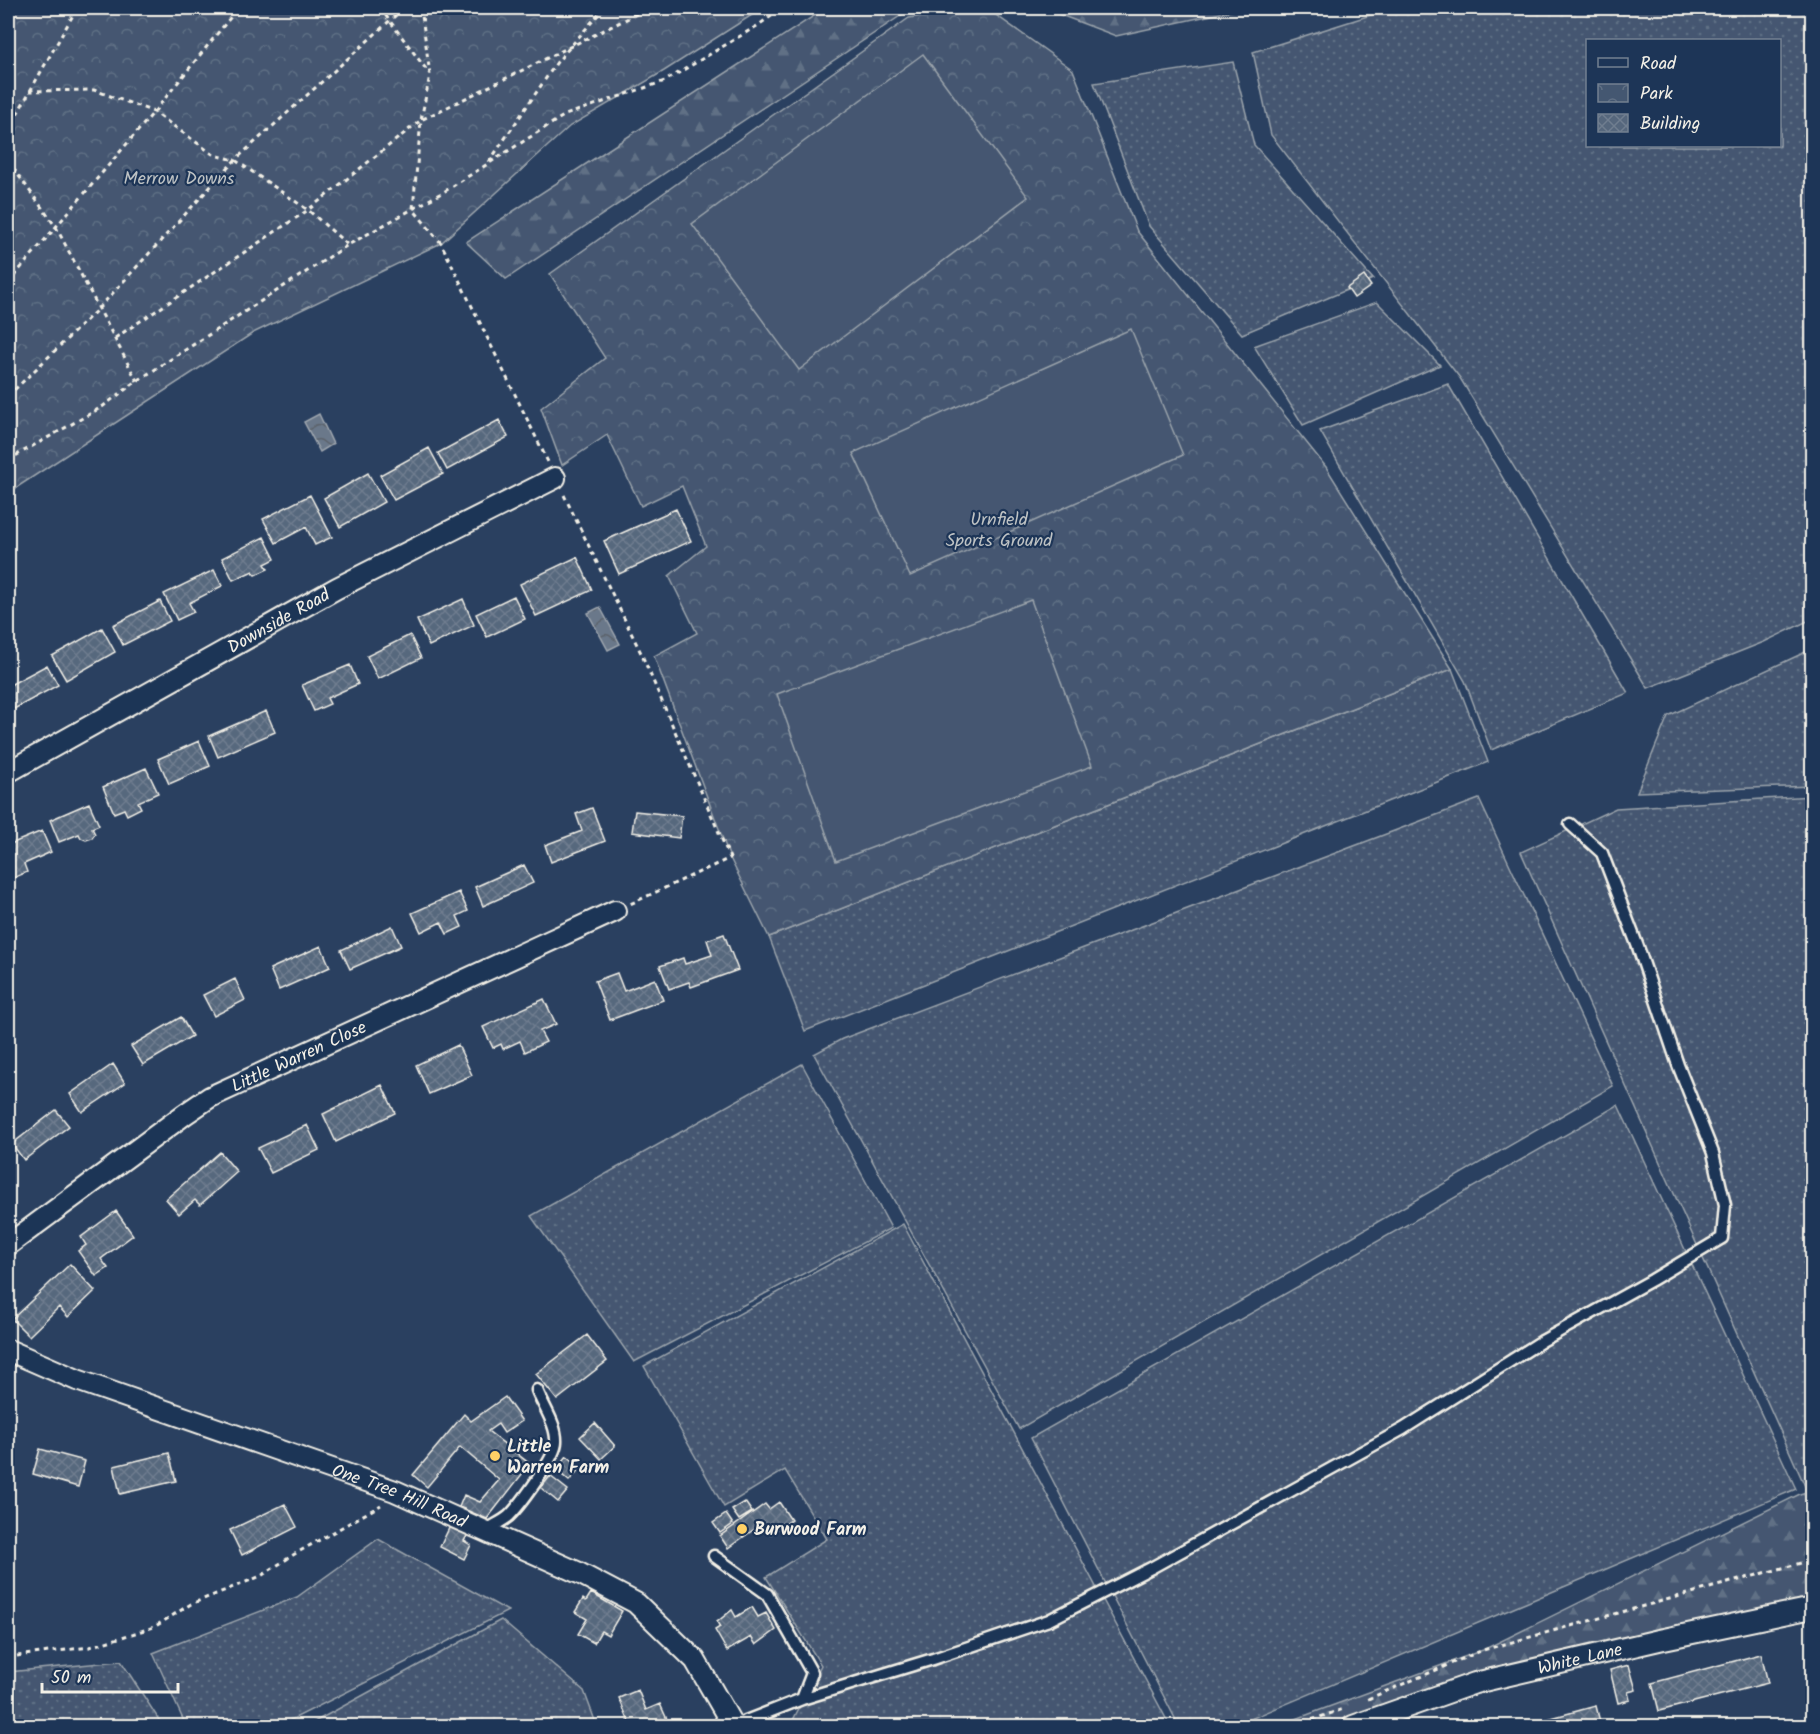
<svg xmlns="http://www.w3.org/2000/svg" width="1820" height="1734" viewBox="0 0 1820 1734" font-family="Kalam,sans-serif">
	<style>
		.grass { fill: url(#grass-dots); stroke: #9ca4ac; stroke-width: 1.5; fill-rule: evenodd }
		.forest { fill: url(#forest-firs); stroke: #9ca4ac; stroke-width: 1.5 }
		.park { fill: url(#park-crowns); stroke: #9ca4ac; stroke-width: 1.5 }
		.pitch { fill: #445771; stroke: #9ca4ac; stroke-width: 1.5 }
		.water { fill: url(#water-waves); stroke: #a1a8b0; stroke-width: 1.5 }
		.building { fill: url(#building-cross-hatch); stroke: #f4f1e8; stroke-width: 1.5 }
		.lines { fill: none; stroke-linecap: round; stroke-linejoin: round }
		.lane-casing { stroke: #f4f1e8; stroke-width: 15 }
		.street-casing { stroke: #f4f1e8; stroke-width: 24 }
		.path { stroke: #f4f1e8; stroke-width: 3; stroke-dasharray: 4.5 4.5; stroke-linecap: butt }
		.lane { stroke: #1d3557; stroke-width: 10 }
		.street { stroke: #1d3557; stroke-width: 20 }
		.poi-dot { fill: #ffd166; stroke: #1d3557; stroke-width: 2 }
		.labels { text-anchor: middle; stroke-width: 4.5; stroke-linejoin: round; paint-order: stroke }
		.park-label { font-size: 18px; fill: #bfc3c4; stroke: #1d3557 }
		.street-label { font-size: 18px; fill: #f4f1e8; stroke: #1d3557 }
		.poi-label { font-size: 18px; font-weight: bold; fill: #f4f1e8; stroke: #1d3557; text-anchor: start }
	</style>
	<defs>
		<pattern id="grass-dots" width="8" height="8" patternUnits="userSpaceOnUse" patternTransform="scale(1.5)"><rect width="8" height="8" fill="#445771"/><path d="M2 2h.1M6 6h.1" fill="none" stroke="#607085" stroke-width="1.8" stroke-linecap="round"/></pattern>
		<pattern id="forest-firs" width="22" height="20" patternUnits="userSpaceOnUse" patternTransform="scale(1.5)"><rect width="22" height="20" fill="#445771"/><path d="M5 1l3.5 6h-7zM16 11l3.5 6h-7z" fill="#607085"/></pattern>
		<pattern id="park-crowns" width="20" height="18" patternUnits="userSpaceOnUse" patternTransform="scale(1.5)"><rect width="20" height="18" fill="#445771"/><path d="M2 6a3 3 0 1 1 6 0M12 15a3 3 0 1 1 6 0" fill="none" stroke="#607085"/></pattern>
		<pattern id="water-waves" width="16" height="10" patternUnits="userSpaceOnUse" patternTransform="scale(1.5)"><rect width="16" height="10" fill="#6a788a"/><path d="M0 5q4-4 8 0t8 0" fill="none" stroke="#5b626b"/></pattern>
		<pattern id="building-cross-hatch" width="8" height="8" patternUnits="userSpaceOnUse" patternTransform="scale(1.5)"><rect width="8" height="8" fill="#56677d"/><path d="M0 0l8 8M0 8l8-8" fill="none" stroke="#6f7d8f"/></pattern>
	</defs>
	<rect width="100%" height="100%" fill="#2a4060"/>
	<filter id="ink" filterUnits="userSpaceOnUse"><feTurbulence type="fractalNoise" baseFrequency=".0167" numOctaves="2"/><feDisplacementMap in="SourceGraphic" scale="12" xChannelSelector="R" yChannelSelector="G"/><feConvolveMatrix kernelMatrix="1 2 1 2 8 2 1 2 1" color-interpolation-filters="sRGB"/></filter>
	<g filter="url(#ink)">
		<path class="grass" d="M1393 8H1812V619L1764 642 1648 688 1460 378 1271 135 1253 52ZM1588 40H1780V146H1588Z
			M1233 62 1254 145 1373 279 1242 334 1149 226 1094 83Z
			M1377 302 1440 365 1303 425 1254 346Z
			M1448 384 1628 693 1491 750 1465 681 1320 431Z
			M1812 649V786L1637 792 1668 716Z
			M1452 669 1488 762 805 1031 769 937Z
			M1812 796V1484L1805 1486 1521 852 1616 808Z
			M1479 799 1613 1086 1019 1429 814 1054 842 1039Z
			M802 1064 891 1228 634 1362 531 1216Z
			M1618 1105 1796 1489 1234 1726H1179L1031 1438Z
			M903 1224 1170 1726H790L821 1665 766 1577 827 1539 785 1470 724 1507 644 1366Z
			M378 1539 508 1611 279 1726H186L153 1653 297 1597Z
			M501 1620 584 1691 597 1726H307Z
			M121 1661 163 1726H8V1672Z"/>
		<path class="forest" d="M826 8H912L506 279 466 242Z
			M1042 8H1244L1116 36Z
			M1812 1490V1600L1559 1653 1472 1675 1330 1726H1277L1483 1650 1800 1494Z"/>
		<path class="park" d="M8 8H763L664 71 570 126 441 243 253 333 8 493Z
			M972 8H986L1073 70 1137 231 1326 467 1452 669 769 937 730 858 654 656 697 633 669 576 706 546 682 486 641 506 607 435 562 465 541 408 605 358 550 274 909 18Z"/>
		<path class="pitch" d="M923 54 1028 197 799 370 692 224Z
			M1131 329 1183 455 910 576 853 453Z
			M1031 600 1092 766 836 861 777 694Z"/>
		<path class="water" d="M319 414 333 444 320 452 304 422Z
			M600 607 620 644 608 650 588 613Z"/>
		<path class="building" d="M1364 276 1371 286 1354 298 1347 288Z
			M499 420 508 437 447 470 438 453Z
			M429 448 443 474 394 500 380 475Z
			M368 473 384 502 340 527 324 498Z
			M310 495 332 537 315 545 306 527 276 543 263 519Z
			M676 509 691 541 619 574 604 541Z
			M264 537 275 559 265 564 268 569 255 575 253 571 233 580 222 558Z
			M577 557 592 590 536 616 520 584Z
			M214 570 222 586 189 603 194 612 177 620 164 594Z
			M514 596 525 619 487 637 476 614Z
			M463 599 474 625 429 646 417 620Z
			M160 601 170 621 123 645 113 625Z
			M102 628 115 652 66 680 52 656Z
			M410 635 421 658 378 679 367 656Z
			M47 665 58 685 14 709 8 698V686Z
			M350 665 358 684 327 698 330 704 314 711 302 685Z
			M266 711 275 732 218 757 209 736Z
			M199 741 210 766 169 784 158 759Z
			M146 768 158 793 138 802 141 808 127 815 124 809 114 813 103 787Z
			M89 803 99 825 92 828 95 834 92 838 86 840 81 838 79 834 59 842 50 820Z
			M592 808 605 841 551 862 545 845 582 831 576 814Z
			M635 811 682 816 679 838 632 832Z
			M42 831 51 852 24 864 27 872 13 878 8 865V845Z
			M524 865 533 883 483 906 475 887Z
			M459 892 468 911 457 916 462 927 447 934 441 922 421 932 412 913Z
			M392 926 401 946 350 969 341 950Z
			M724 934 738 970 691 987 689 982 669 989 660 966 683 958 685 964 712 955 707 940Z
			M321 946 330 967 279 990 270 969Z
			M617 973 624 991 655 979 663 1000 610 1020 595 981Z
			M235 979 245 1000 214 1016 203 995Z
			M544 999 556 1024 540 1031 546 1042 525 1052 520 1041 503 1049 501 1044 493 1048 483 1027Z
			M181 1017 192 1036 143 1065 131 1046Z
			M458 1045 472 1075 429 1094 416 1065Z
			M113 1064 125 1083 82 1112 70 1094Z
			M382 1085 395 1113 336 1142 323 1114Z
			M56 1110 69 1126 24 1160 12 1144Z
			M307 1125 319 1150 271 1173 258 1148Z
			M220 1152 237 1172 200 1205 195 1200 179 1214 166 1199Z
			M116 1211 133 1235 101 1259 108 1268 96 1276 78 1251 86 1245 81 1237Z
			M70 1264 95 1291 68 1317 59 1307 29 1336 12 1319Z
			M587 1335 607 1361 557 1400 536 1374Z
			M505 1397 522 1421 504 1433 498 1424 488 1431 530 1464 487 1519 459 1507 464 1495 480 1502 499 1480 460 1447 427 1487 413 1475 464 1414 471 1421Z
			M595 1423 615 1446 601 1459 580 1437Z
			M40 1449 85 1461 78 1487 33 1474Z
			M169 1453 176 1481 120 1494 114 1466Z
			M567 1456 581 1467 569 1481 556 1470Z
			M550 1476 568 1490 558 1502 541 1488Z
			M745 1502 752 1512 739 1520 732 1510Z
			M779 1502 791 1520 771 1534 763 1523 728 1548 720 1536 765 1504 769 1509Z
			M285 1504 297 1527 242 1555 230 1530Z
			M726 1514 733 1524 720 1533 713 1523Z
			M452 1522 470 1531 464 1541 471 1545 464 1559 440 1547Z
			M591 1593 622 1611 608 1635 601 1631 594 1643 578 1634 587 1619 575 1612 583 1599 586 1601Z
			M752 1607 758 1617 766 1613 776 1630 756 1645 751 1637 727 1651 715 1630 720 1627 717 1622 732 1610 736 1617Z
			M1761 1654 1768 1683 1659 1711 1652 1683Z
			M1629 1665 1636 1690 1628 1692 1630 1700 1618 1703 1610 1670Z
			M638 1690 646 1710 660 1704 670 1726H627L626 1723 629 1722 619 1698Z
			M1596 1706 1601 1726H1525V1725Z"/>
		<g class="lines">
			<defs>
				<path id="lane" d="M485 1531C492 1526 502 1522 509 1516 520 1505 556 1457 556 1442 557 1425 543 1406 537 1390
					M714 1556 767 1594 812 1673 802 1699 733 1726
					M802 1699 933 1659 1049 1620 1151 1568 1403 1429 1542 1341 1652 1280 1722 1238 1725 1205 1713 1153 1678 1065 1638 947 1602 853 1570 824"/>
				<g id="street">
					<path id="s1" d="M8 772 337 588 555 478"/>
					<path id="s2" d="M8 1245 185 1114 210 1097 615 911"/>
					<path id="s3" d="M8 1350 77 1380 395 1491 579 1573 636 1603 695 1660 733 1726"/>
					<path id="s4" d="M1353 1726 1475 1683 1659 1640 1812 1608"/>
				</g>
			</defs>
			<use href="#lane" class="lane-casing"/>
			<use href="#street" class="street-casing"/>
			<path class="path" d="M380 8 429 73
				M421 8 430 75 421 120 413 209 441 243 548 462
				M8 17 13 8
				M29 91 94 90 154 112 214 155 235 160 308 210 348 245
				M8 100 18 111
				M8 130 77 8
				M8 161 56 227 137 381
				M489 162 557 62 604 8
				M8 283 154 112 238 8
				M115 338 308 210 421 120 649 8
				M8 396 99 308 235 160 404 8
				M8 460 102 407 137 381 348 245 445 191 565 115 665 81 757 26 783 8
				M564 495 641 653 730 858 630 904
				M8 1657 90 1647 154 1627 191 1604 261 1576 293 1555 381 1505
				M1368 1699 1483 1650 1812 1560
				M1295 1726 1343 1709"/>
			<use href="#lane" class="lane"/>
			<use href="#street" class="street"/>
		</g>
	</g>
	<g class="poi-dot">
		<circle cx="495" cy="1456" r="6"/>
		<circle cx="742" cy="1529" r="6"/>
	</g>
	<g class="labels">
		<g class="park-label">
			<text x="179" y="184">Merrow Downs</text>
			<text x="999" y="525">Urnfield<tspan x="999" dy="21">Sports Ground</tspan></text>
		</g>
		<g class="street-label">
			<text dy="6" stroke="none"><textPath href="#s1" startOffset="310">Downside Road</textPath></text>
			<text dy="6" stroke="none"><textPath href="#s2" startOffset="348">Little Warren Close</textPath></text>
			<text dy="6" stroke="none"><textPath href="#s3" startOffset="418">One Tree Hill Road</textPath></text>
			<text dy="6" stroke="none"><textPath href="#s4" startOffset="237">White Lane</textPath></text>
		</g>
		<g class="poi-label">
			<text x="507" y="1452">Little<tspan x="507" dy="21">Warren Farm</tspan></text>
			<text x="754" y="1535">Burwood Farm</text>
		</g>
	</g>
	<rect width="1820" height="1734" fill="none" stroke="#1d3557" stroke-width="30"/>
	<rect x="15" y="15" width="1790" height="1704" fill="none" stroke="#f4f1e8" stroke-width="2" filter="url(#ink)"/>
	<rect x="1586" y="39" width="195" height="108" fill="#1d3557" stroke="#738091" stroke-width="1.5"/>
	<rect x="1598" y="58" width="30" height="9" fill="#1d3557" stroke="#738091" stroke-width="1.5"/>
	<text x="1640" y="69" font-size="18" fill="#f4f1e8">Road</text>
	<rect x="1598" y="84" width="30" height="18" fill="url(#park-crowns)" stroke="#738091" stroke-width="1.5"/>
	<text x="1640" y="99" font-size="18" fill="#f4f1e8">Park</text>
	<rect x="1598" y="114" width="30" height="18" fill="url(#building-cross-hatch)" stroke="#738091" stroke-width="1.5"/>
	<text x="1640" y="129" font-size="18" fill="#f4f1e8">Building</text>
	<path d="M42 1683v9h136v-9" fill="none" stroke="#f4f1e8" stroke-width="3"/>
	<text x="51" y="1683" font-size="18" fill="#f4f1e8" stroke="#1d3557" stroke-width="4.5" paint-order="stroke">50 m</text>
</svg>
